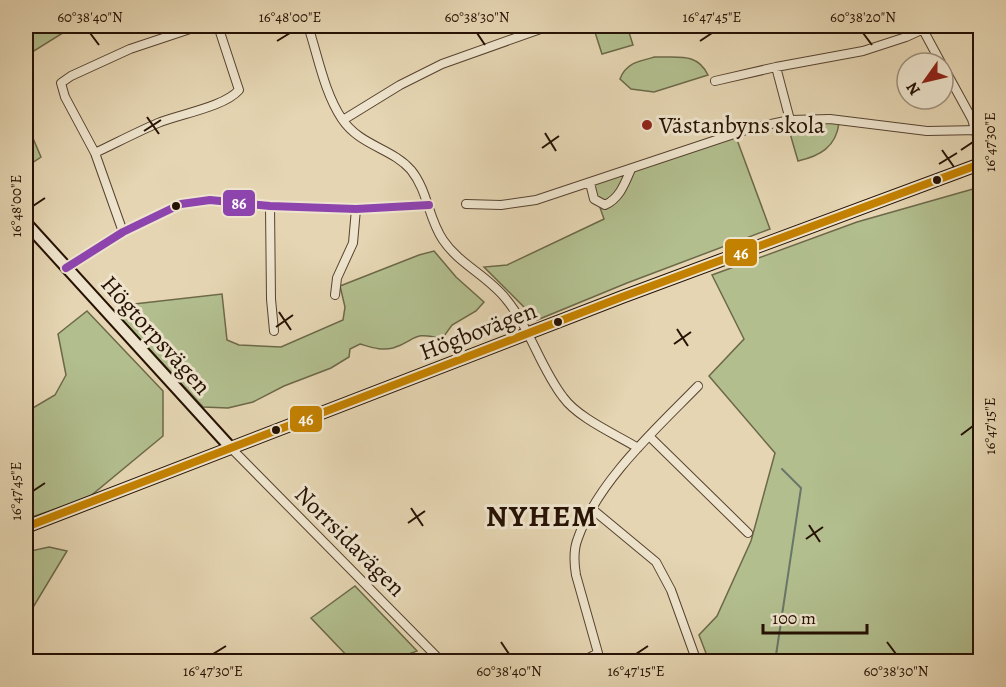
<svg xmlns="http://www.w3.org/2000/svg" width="1006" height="687" viewBox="0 0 1006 687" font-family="Alegreya,serif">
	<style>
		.green { fill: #b2be8e; stroke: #6c6848; stroke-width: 1.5 }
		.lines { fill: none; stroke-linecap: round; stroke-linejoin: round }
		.stream { stroke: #697669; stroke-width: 2 }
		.street-casing { stroke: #56422f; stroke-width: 10 }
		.secondary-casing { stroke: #261103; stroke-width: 14 }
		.street { stroke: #eee4cd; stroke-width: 8 }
		.secondary { stroke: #eee4cd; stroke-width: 10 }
		.bus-1-casing { stroke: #eee4cd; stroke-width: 12 }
		.bus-2-casing { stroke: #eee4cd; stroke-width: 12 }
		.bus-1 { stroke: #c38101; stroke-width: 8 }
		.bus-2 { stroke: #8e44ad; stroke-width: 8 }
		.ticks { fill: none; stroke: #261103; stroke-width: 2 }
		.poi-dot { fill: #8f2418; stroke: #eee4cd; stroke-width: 2 }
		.bus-dot { fill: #261103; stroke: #eee4cd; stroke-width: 2 }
		.labels { text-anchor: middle; stroke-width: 6; stroke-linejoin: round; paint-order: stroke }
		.poi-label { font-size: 24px; fill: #261103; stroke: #eee4cd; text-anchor: start }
		.street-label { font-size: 24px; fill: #261103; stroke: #eee4cd }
		.district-label { font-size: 30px; font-weight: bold; letter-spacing: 1.5px; fill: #261103; stroke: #eee4cd }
		.line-badge { stroke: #eee4cd; stroke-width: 2 }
		.badge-label { font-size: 16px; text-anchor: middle; font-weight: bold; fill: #fff }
		.neatline { fill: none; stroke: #261103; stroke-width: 2 }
		.ticks-label { font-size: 15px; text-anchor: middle; fill: #261103 }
	</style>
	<rect width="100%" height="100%" fill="#e5d5b2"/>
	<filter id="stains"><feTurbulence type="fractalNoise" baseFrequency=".00333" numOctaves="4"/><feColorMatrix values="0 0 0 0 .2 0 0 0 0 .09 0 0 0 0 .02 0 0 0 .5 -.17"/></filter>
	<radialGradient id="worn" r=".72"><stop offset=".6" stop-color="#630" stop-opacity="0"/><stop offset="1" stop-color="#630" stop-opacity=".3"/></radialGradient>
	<path class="green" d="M26 26H74L26 56Z
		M593 26H627L633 45 602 54Z
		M655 57C678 58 697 52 708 75L654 92 631 89 620 79C626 63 639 61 655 57Z
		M26 122 41 157 26 167Z
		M787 123H839C836 147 820 156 798 161Z
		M733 129 770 229 627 283 537 320 484 267 507 265 604 219 590 179 658 158Z
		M980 187V661H709L699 635 717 616 751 541 775 453 709 376 744 339 712 275 857 222Z
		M434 251 456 277 484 302 476 311 452 325 442 339C412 330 416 341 393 348 381 351 371 347 360 344L350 349 349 357 331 368 284 386 253 402 228 408 203 407 115 312 134 304 222 294 227 340 239 345 281 347 343 320 345 307 340 286 419 255Z
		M87 311 163 391V436L88 498 26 519V412L55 395 66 375 58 334Z
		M49 547 67 551 26 619V552Z
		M355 586 417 651 390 661H352L311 618Z"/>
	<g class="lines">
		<path class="stream" d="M775 662 801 488 782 469"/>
		<defs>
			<path id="street" d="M308 26C318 56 324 92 342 119 360 146 392 148 411 170 428 191 428 218 443 240 459 264 488 276 506 299 530 328 540 367 563 397 578 418 615 434 638 448
				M921 26 941 63
				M943 66 972 119 980 146
				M776 67 790 120
				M715 81 776 67 863 51 906 37 930 26
				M343 120 400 85 442 64 549 26
				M95 153C116 143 137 132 158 123 180 114 224 107 239 90L218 26
				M590 183 594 199 605 205C620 198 625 183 631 169
				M466 204 501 205 536 200 752 128 790 120 830 119 927 131 980 130
				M270 206 271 299 274 331
				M123 232 95 153 65 97 61 83 71 76 130 49 199 26
				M66 268 123 232 181 204 210 200 270 206 356 209 429 205
				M335 295 337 278 353 243 356 209
				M649 436 748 533
				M231 448 442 662
				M592 509 656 562 671 590 697 662
				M581 662 598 653 576 575C574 563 573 550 578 538 598 481 656 429 698 386"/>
			<path id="secondary" d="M26 223 231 448
				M26 527 622 297 980 164"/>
		</defs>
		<use href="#street" class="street-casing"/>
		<use href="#secondary" class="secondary-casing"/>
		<use href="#street" class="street"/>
		<use href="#secondary" class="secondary"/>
		<defs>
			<path id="bus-1" d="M26 527 622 297 980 164"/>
			<path id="bus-2" d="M66 268 123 232 181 204 210 200 270 206 356 209 429 205"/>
		</defs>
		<use href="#bus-1" class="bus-1-casing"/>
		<use href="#bus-2" class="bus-2-casing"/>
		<use href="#bus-1" class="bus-1"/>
		<use href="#bus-2" class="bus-2"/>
	</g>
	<path class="ticks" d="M90 33 99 45M477 33 485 45M863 33 872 45M277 41 290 33M700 41 712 33M147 117 159 134M144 131 161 120M545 133 556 151M542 148 559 136M942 150 954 167M961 150 973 142M939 164 957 153M33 206 45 198M279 312 291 330M276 327 293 315M677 329 688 346M674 344 691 332M961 435 973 426M33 491 45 483M411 508 423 526M408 523 425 511M809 525 820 542M806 539 823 527M501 642 509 654M887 642 896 654M213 654 226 646M636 654 648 646"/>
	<circle class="poi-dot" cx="647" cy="125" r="6"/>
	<g class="bus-dot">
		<circle cx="937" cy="180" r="5"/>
		<circle cx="176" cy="206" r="5"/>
		<circle cx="558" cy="322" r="5"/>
		<circle cx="276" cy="430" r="5"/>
	</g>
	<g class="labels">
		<g class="poi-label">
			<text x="659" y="133">Västanbyns skola</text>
		</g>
		<g class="street-label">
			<text transform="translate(478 331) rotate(-21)" y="8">Högbovägen</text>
			<text transform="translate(156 335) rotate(48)" y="8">Högtorpsvägen</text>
			<text transform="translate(350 541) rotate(45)" y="8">Norrsidavägen</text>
		</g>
		<g class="district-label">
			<text x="542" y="526">NYHEM</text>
		</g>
	</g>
	<g class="line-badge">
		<rect x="222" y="189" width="34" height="28" rx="6" fill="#8e44ad"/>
		<rect x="724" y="238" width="34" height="29" rx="6" fill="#c38101"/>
		<rect x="289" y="405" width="34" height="28" rx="6" fill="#c38101"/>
	</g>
	<g class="badge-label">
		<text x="239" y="209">86</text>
		<text x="741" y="259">46</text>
		<text x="306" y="425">46</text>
	</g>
	<rect width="1006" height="687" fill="none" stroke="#e5d5b2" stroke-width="66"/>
	<g transform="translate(925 81) rotate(236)"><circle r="28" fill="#eee4cd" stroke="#9e907c" stroke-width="1.5"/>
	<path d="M0-4.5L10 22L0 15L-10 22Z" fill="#8f2418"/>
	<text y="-9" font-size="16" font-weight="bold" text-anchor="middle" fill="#261103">N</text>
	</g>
	<path d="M763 624v9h104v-9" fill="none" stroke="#261103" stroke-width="3"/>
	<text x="772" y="624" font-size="18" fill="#261103" stroke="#eee4cd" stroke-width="4.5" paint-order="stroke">100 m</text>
	<rect x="33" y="33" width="940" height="621" class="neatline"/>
	<g class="ticks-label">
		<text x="90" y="22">60°38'40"N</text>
		<text x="290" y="22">16°48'00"E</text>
		<text x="477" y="22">60°38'30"N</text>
		<text x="712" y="22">16°47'45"E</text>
		<text x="863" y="22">60°38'20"N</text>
		<text transform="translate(990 142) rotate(-90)" y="5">16°47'30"E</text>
		<text transform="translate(16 206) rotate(-90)" y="5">16°48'00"E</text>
		<text transform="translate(990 426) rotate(-90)" y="5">16°47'15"E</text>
		<text transform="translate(16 491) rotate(-90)" y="5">16°47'45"E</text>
		<text x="213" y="676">16°47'30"E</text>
		<text x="509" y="676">60°38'40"N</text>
		<text x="636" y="676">16°47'15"E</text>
		<text x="896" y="676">60°38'30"N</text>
	</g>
	<rect width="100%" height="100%" filter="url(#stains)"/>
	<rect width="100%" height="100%" fill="url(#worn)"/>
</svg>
